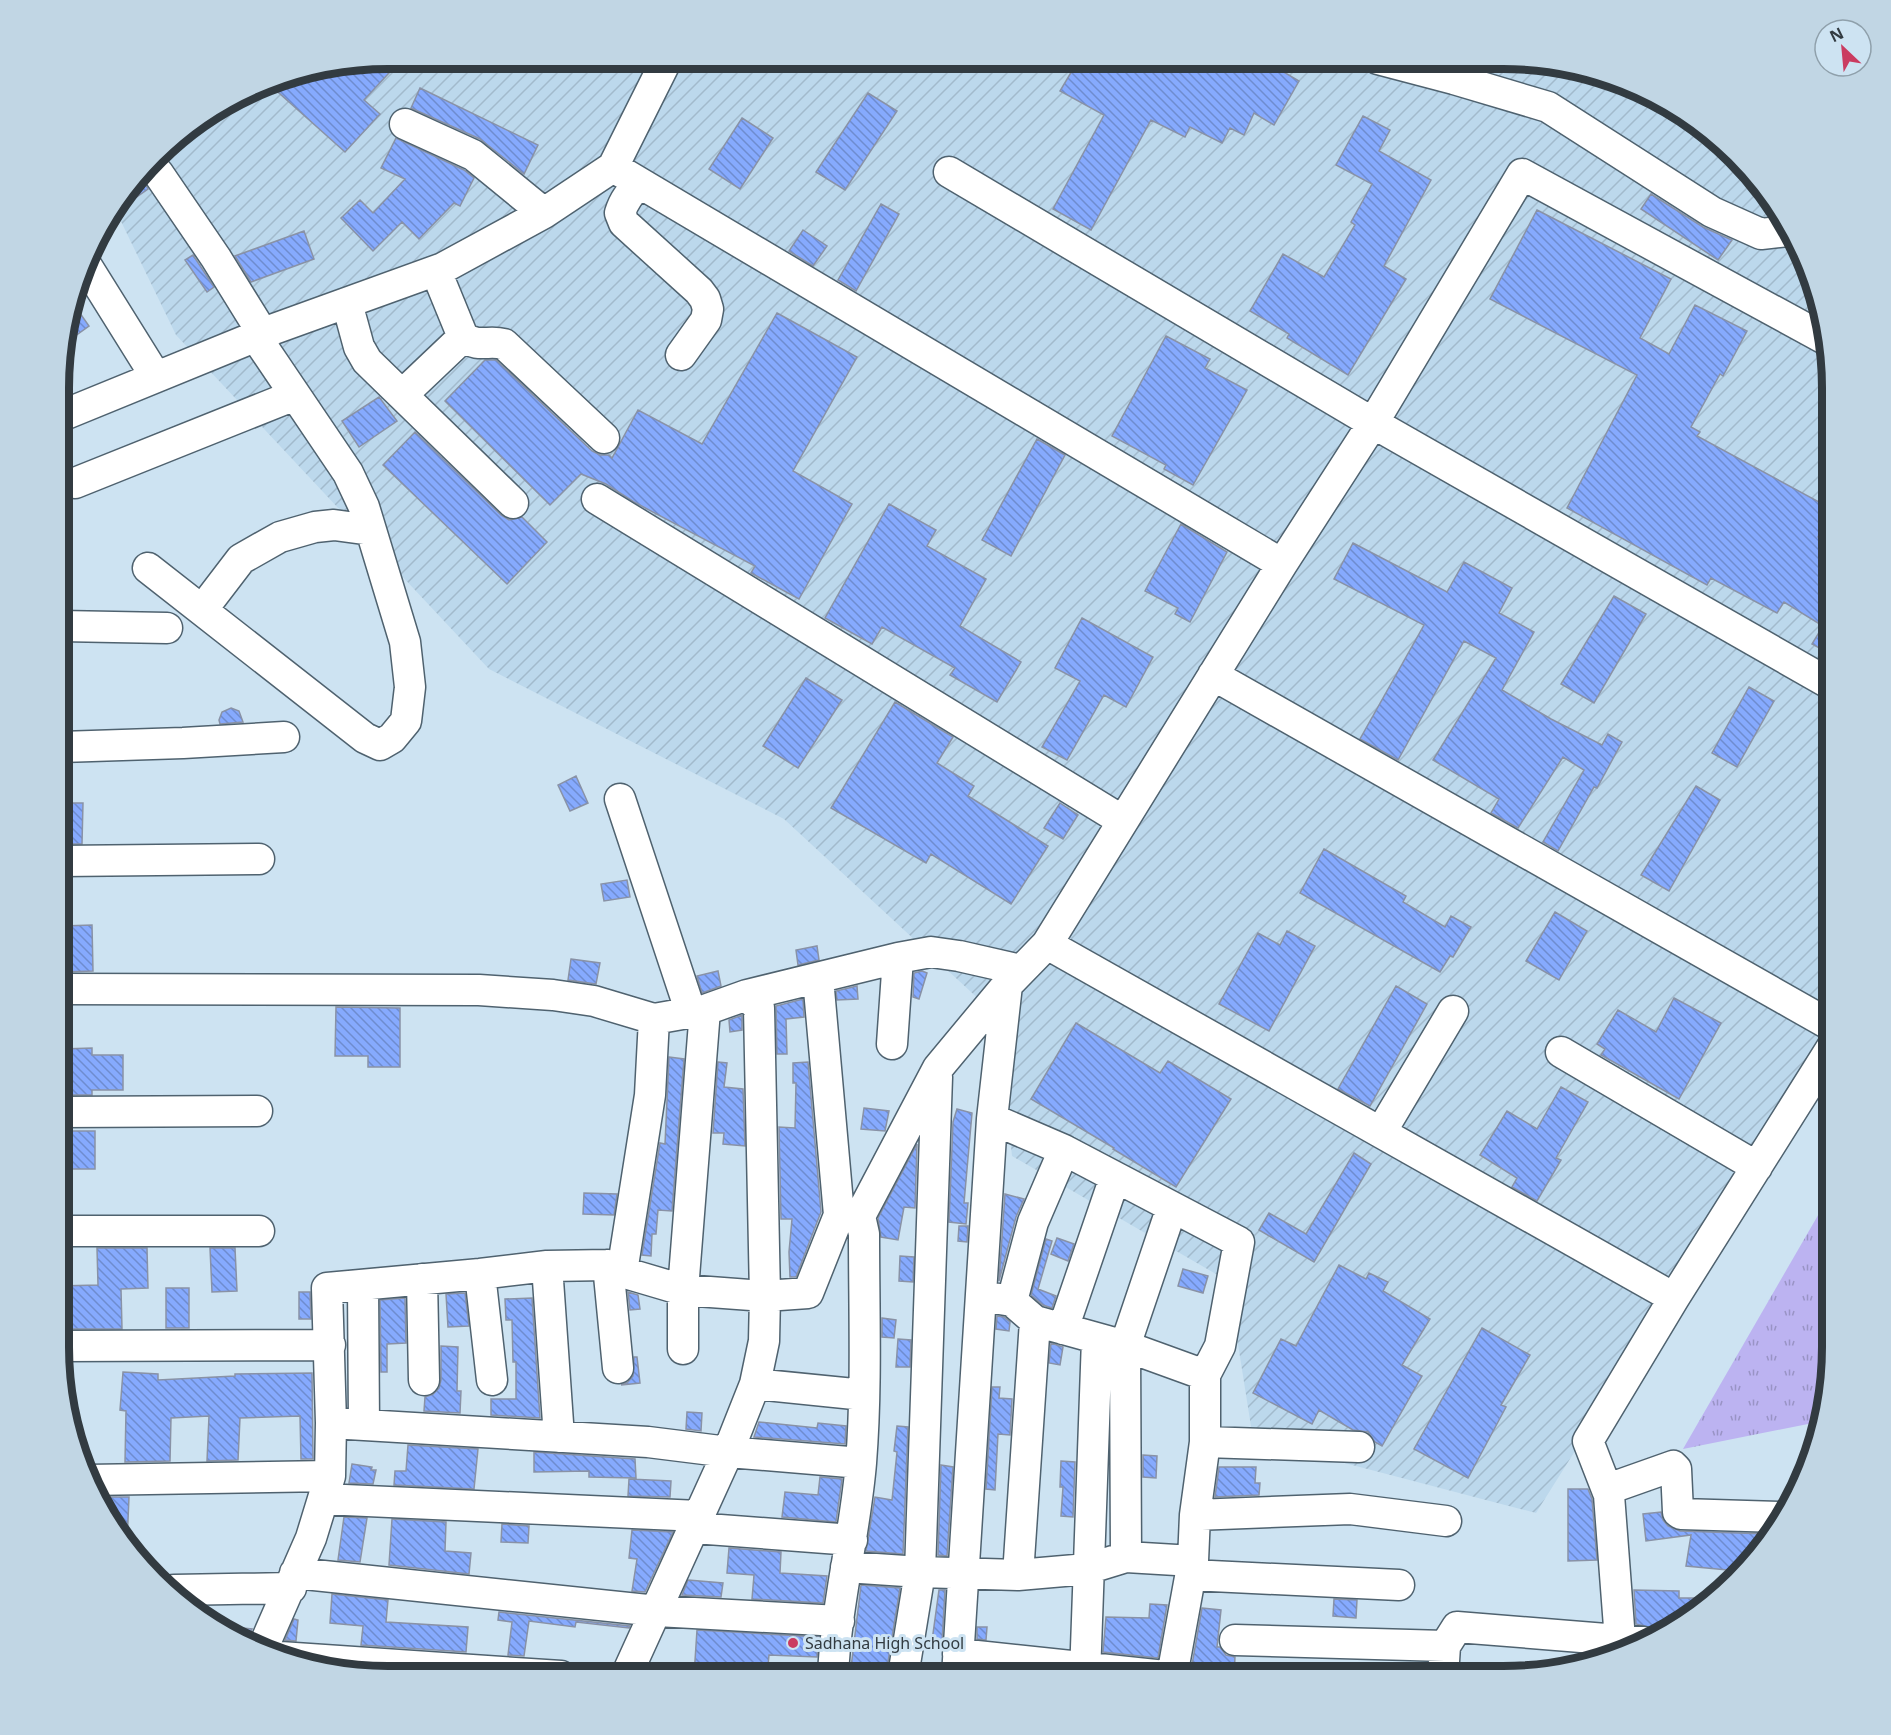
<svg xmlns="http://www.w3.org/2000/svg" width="1891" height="1735" viewBox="0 0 1891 1735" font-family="'Noto Sans',sans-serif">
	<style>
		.industrial { fill: url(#industrial-furrows) }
		.park { fill: url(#park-tufts) }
		.building { fill: url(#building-back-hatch); stroke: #8992a6; stroke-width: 1.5 }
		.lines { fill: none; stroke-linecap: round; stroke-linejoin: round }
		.minor-casing { stroke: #4f626f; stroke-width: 33 }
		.minor { stroke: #fff; stroke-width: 30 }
		.poi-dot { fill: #ca3b60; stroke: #cde3f2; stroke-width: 2 }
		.labels { text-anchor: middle; stroke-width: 6; stroke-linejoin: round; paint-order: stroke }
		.poi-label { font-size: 16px; fill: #323b41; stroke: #cde3f2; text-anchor: start }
		.rim { fill: none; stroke: #323b41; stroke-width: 8 }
	</style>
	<defs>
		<pattern id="industrial-furrows" width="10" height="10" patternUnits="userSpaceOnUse" patternTransform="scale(1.5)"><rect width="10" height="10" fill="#bcd8ec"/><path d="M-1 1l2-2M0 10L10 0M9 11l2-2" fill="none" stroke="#a2bacc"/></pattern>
		<pattern id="park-tufts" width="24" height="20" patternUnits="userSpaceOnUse" patternTransform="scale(1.5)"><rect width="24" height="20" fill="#bcb3f1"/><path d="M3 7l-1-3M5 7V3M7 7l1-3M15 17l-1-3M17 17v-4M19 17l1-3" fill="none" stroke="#9993c5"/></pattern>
		<pattern id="building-back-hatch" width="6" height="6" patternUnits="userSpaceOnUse" patternTransform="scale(1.5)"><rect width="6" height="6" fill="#86aafe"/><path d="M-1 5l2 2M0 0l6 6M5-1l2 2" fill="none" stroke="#6e8ccf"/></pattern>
	</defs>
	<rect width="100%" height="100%" fill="#cde3f2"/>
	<path class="industrial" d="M388 59H1525L1649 93 1751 171 1807 262 1832 366V1042L1536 1513 1253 1439 1228 1281 1012 1156 997 1016 784 819 489 669 176 335 115 209 171 140 282 76Z"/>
	<path class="park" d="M1832 1191V1347L1823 1421 1683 1449Z"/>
	<path class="building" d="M388 58 402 59 364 100 380 114 345 152 269 84 282 76Z
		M1079 59H1262L1299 81 1274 125 1254 113 1244 135 1230 128 1222 143 1190 127 1185 137 1151 120 1091 230 1053 209 1104 115 1060 91Z
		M420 88 538 145 524 174 480 139 411 108Z
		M868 93 897 111 845 190 816 172Z
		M1363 116 1390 130 1379 151 1431 180 1384 266 1406 279 1348 375 1287 338 1289 334 1250 311 1283 254 1324 277 1355 225 1351 222 1372 184 1336 165Z
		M742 118 773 138 740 189 709 169Z
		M396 138 464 170 474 178 460 206 454 203 419 239 402 222 373 251 341 218 360 200 373 213 405 179 381 168Z
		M141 176 148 189 121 208 118 205Z
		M1651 194 1703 227 1732 240 1718 260 1641 209Z
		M881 204 899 214 856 291 838 280Z
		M1537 210 1671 279 1640 338 1669 354 1695 305 1747 331 1723 376 1720 374 1691 427 1700 432 1697 436 1832 509 1818 537 1832 545V655L1812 644 1823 626 1784 602 1777 613 1711 578 1707 585 1567 508 1637 375 1490 299Z
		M803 230 827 246 813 266 789 251Z
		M304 231 314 259 251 282 235 256Z
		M193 255 214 287 207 292 185 260Z
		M75 306 89 326 61 346V345Z
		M777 313 857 357 793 471 852 504 799 599 751 573 755 566 634 502 606 484 581 474 550 505 445 401 485 360H496L592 451 600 455H609L612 458 638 410 702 444Z
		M1166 336 1210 359 1205 368 1247 390 1193 485 1164 469 1166 465 1112 436Z
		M379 397 397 421 359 447 342 421Z
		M415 432 501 515 509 520 522 517 547 542 507 584 383 465Z
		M1037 439 1065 455 1011 556 982 540Z
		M889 504 936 530 927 546 986 579 960 626 1021 662 997 702 950 675 955 668 882 627 872 644 825 618Z
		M1181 524 1227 552 1190 622 1175 614 1178 608 1145 591Z
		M1353 543 1447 592 1464 562 1512 588 1499 613 1534 632 1502 690 1551 719 1602 745 1608 734 1622 742 1597 788 1594 787 1558 851 1543 842 1584 770 1563 757 1518 828 1491 813 1499 799 1433 760 1496 658 1464 641 1398 760 1360 739 1424 625 1334 579Z
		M1614 596 1646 614 1594 703 1561 684Z
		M1082 618 1153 657 1126 707 1104 695 1067 760 1042 747 1080 681 1055 668Z
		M806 678 842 700 798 768 763 746Z
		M1749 687 1774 701 1737 767 1712 753Z
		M895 702 953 737 937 763 974 786 968 796 1048 846 1011 904 931 854 926 863 831 808Z
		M231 708 239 711 243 722 220 724 219 720 222 712Z
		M576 776 588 803 570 811 558 785Z
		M1696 786 1720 800 1669 891 1641 875Z
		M60 803H83L82 844H60Z
		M1060 803 1078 815 1063 839 1044 828Z
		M1324 849 1406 896 1403 902 1445 927 1451 916 1471 927 1453 957 1450 956 1440 972 1300 893Z
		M627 880 630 897 604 901 601 884Z
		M1555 912 1587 931 1559 980 1526 961Z
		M92 925 93 971 64 972 63 926Z
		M1287 931 1315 946 1269 1031 1219 1004 1258 933 1280 945Z
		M817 946 819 960 798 965 796 950Z
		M571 959 600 963 596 984 568 980Z
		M718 971 721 986 702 993 697 976Z
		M922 971 927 973 919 999 913 997 914 973Z
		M857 986 858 999 837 1000 836 991Z
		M1396 986 1427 1004 1370 1106 1338 1089Z
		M1674 998 1721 1023 1679 1099 1601 1055 1605 1049 1597 1044 1618 1010 1656 1032Z
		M803 999 804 1017 786 1019 787 1054H777L776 1006Z
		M336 1007 400 1008V1067H368V1056H335Z
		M742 1015V1030L730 1032 729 1020Z
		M1076 1023 1160 1073 1168 1061 1231 1099 1176 1187 1113 1149 1114 1148 1031 1099Z
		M92 1048V1055H123V1090H92V1095H63L62 1049Z
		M669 1057 684 1059 672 1211 658 1210 656 1234H652L651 1256 642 1255 660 1143 665 1144Z
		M718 1062 727 1063 724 1087 743 1089 745 1146 723 1144 724 1133H713Z
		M808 1062 821 1212 796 1277H790L789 1252 792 1219H781L779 1127 795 1128 796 1083H793V1063Z
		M1561 1087 1588 1102 1556 1158 1561 1160 1537 1201 1512 1187 1517 1178 1480 1155 1507 1111 1537 1129Z
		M864 1108 889 1111 885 1131 861 1129Z
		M957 1109 972 1113 964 1203H968L966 1224 949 1222 953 1122Z
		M60 1131H95V1169H60Z
		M917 1144 915 1208 904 1207 898 1240 881 1237 878 1218Z
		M1354 1153 1371 1164 1314 1262 1259 1230 1269 1213 1306 1234Z
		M584 1193 617 1194 614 1215 583 1214Z
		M1005 1194 1024 1199 1016 1217 999 1281Z
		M959 1226H968L967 1242 958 1241Z
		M1057 1238 1074 1244 1068 1261 1051 1254Z
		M1046 1239 1052 1241 1038 1289 1056 1296 1052 1308 1043 1305 1031 1295Z
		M97 1248H147L148 1288 121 1289 122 1329H59V1286L98 1285Z
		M210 1248H235L237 1291 212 1292Z
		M900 1256 914 1257 913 1282 899 1281Z
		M1339 1265 1366 1279 1369 1273 1388 1282 1383 1291 1430 1319 1402 1365 1422 1376 1382 1446 1375 1442 1368 1432 1353 1430 1319 1410 1312 1424 1253 1393 1281 1339 1296 1346Z
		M1183 1269 1208 1276 1203 1293 1178 1286Z
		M166 1288H189V1328H166Z
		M299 1292H310L311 1319H299Z
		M628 1292 638 1295 640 1309 630 1310Z
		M465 1293 469 1326 448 1327 446 1294Z
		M405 1298 406 1343 387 1344V1372H381L380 1300Z
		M532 1298 540 1418 491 1415V1399H516V1362H513L512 1320H506L505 1299Z
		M997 1316 1004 1317 1010 1322 1009 1331 996 1329Z
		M882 1318 896 1320 894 1338 882 1337Z
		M1482 1328 1530 1355 1501 1405 1506 1407 1468 1478 1414 1449Z
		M898 1339 911 1340 910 1367H896Z
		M1051 1343 1063 1347 1060 1365 1049 1363Z
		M441 1346 458 1347 457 1391H461L460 1413 424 1411 425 1397 433 1394 439 1388 441 1380Z
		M634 1357H637L640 1383 621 1385 628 1382 633 1376Z
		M123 1372 158 1374V1380L235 1376V1374L312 1373 313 1459H301L300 1416 240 1418 238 1460 207 1461 209 1416 171 1418 170 1461 125 1462 126 1411 120 1410Z
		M992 1387H1000L999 1398 1012 1399 1010 1435 998 1434 995 1490 986 1489Z
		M687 1412 702 1413 701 1431 686 1429Z
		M759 1422 817 1428 818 1423 846 1426 845 1444 754 1437Z
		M897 1426 908 1427 903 1554 866 1551 875 1497 892 1500 897 1452 894 1451Z
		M408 1445 478 1449 474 1489 394 1485 395 1471H406Z
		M534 1452 635 1459 636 1478 589 1477V1471L534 1472Z
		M1143 1455 1157 1456 1156 1478 1143 1477Z
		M1061 1461 1075 1462 1073 1517 1061 1516 1063 1487H1060Z
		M352 1464 372 1467 371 1470H376L373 1484 349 1483Z
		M941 1465 953 1467 947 1556 938 1555Z
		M1219 1467H1256L1255 1483H1260L1259 1495 1215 1497Z
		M820 1477 842 1479 836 1522 782 1517 785 1492 818 1495Z
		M629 1479 671 1481 670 1497 628 1496Z
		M1568 1489H1588L1592 1499 1597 1560 1568 1561Z
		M99 1497H129L127 1543 124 1537Z
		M1661 1512 1663 1520 1668 1526 1680 1531 1767 1534 1738 1571 1686 1566 1691 1535 1646 1541 1643 1514Z
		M344 1517 367 1518 360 1562 338 1560Z
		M392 1519 446 1522 445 1551 471 1553 469 1574 389 1565Z
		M502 1524 529 1526 528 1543 501 1542Z
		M632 1530 673 1532 645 1592 632 1591 637 1559 629 1558Z
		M729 1548 781 1552 780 1573 827 1576 823 1603 752 1599 754 1575 727 1573Z
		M688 1580 723 1583 721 1597 682 1595Z
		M861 1585 900 1588 887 1668 867 1667V1676H850Z
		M939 1590H945L942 1643 932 1641Z
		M1634 1590 1679 1591V1598H1714L1658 1633 1652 1628 1636 1624Z
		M332 1594 388 1600 386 1622 468 1627 466 1652 361 1645 363 1626 330 1623Z
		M1334 1599 1357 1600 1356 1618 1333 1616Z
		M1150 1604 1167 1605 1158 1658 1103 1652 1106 1617 1149 1618Z
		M1202 1608 1221 1610 1217 1647H1220L1226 1655 1235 1657 1234 1676H1190Z
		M499 1612 630 1626 629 1628 576 1622 575 1627 529 1621 524 1656 508 1655 512 1622 498 1620Z
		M294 1619 298 1620 296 1641 285 1640Z
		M221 1626 252 1629 246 1644Z
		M977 1627H987L986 1640 977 1639Z
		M697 1630 819 1637 817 1657 769 1655 767 1676H694Z"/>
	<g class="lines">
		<defs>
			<path id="minor" d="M1378 59 1454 79 1548 107 1712 212 1761 234 1788 231
				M405 124 473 155 544 213
				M613 167 1282 564
				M949 172 1373 423 1832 685
				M158 173 216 258 263 334
				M640 183C630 193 624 200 620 213L624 223 699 291 705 299 708 309 706 320 681 355
				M88 268 156 377
				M436 271 463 337C480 348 487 340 504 344L604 438
				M347 303 359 347 367 361 513 503
				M403 394 463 337
				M61 416 274 329 443 268 544 213 613 167 667 59
				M75 483 295 395
				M597 499 1123 821
				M148 568 365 738 380 745 392 738 406 721 410 687 405 642 364 507 348 473 256 337
				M202 610 241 559 280 537 315 527 334 525 371 530
				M61 626 167 628
				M1213 675 1832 1026
				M61 747 183 743 284 737
				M620 799 691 1013
				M60 861 259 859
				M1047 944 1674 1298
				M818 978 839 1215
				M60 989 479 990 553 995 594 1001 654 1019 705 1010 747 995 898 958 931 952 959 956 1021 970
				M892 1044 898 958
				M1561 1052 1757 1167
				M937 1077 920 1572 1018 1575 1087 1569 1126 1557
				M60 1112 257 1111
				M992 1119 1064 1150 1239 1242 1220 1346 1205 1375V1442L1195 1515 1193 1561 1172 1676
				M1381 1132 1453 1011
				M1172 1207 1125 1346 1126 1557 1193 1561
				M59 1231H259
				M608 1265 618 1368
				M547 1266 559 1437
				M622 1272 650 1095 654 1019
				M480 1274 492 1380
				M422 1279 424 1380
				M363 1285 364 1425
				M981 1296 1012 1301 1035 1321 1125 1346 1205 1375
				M1012 1301 1033 1222 1064 1150
				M1063 1329 1115 1177
				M59 1346 330 1345
				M683 1349V1290L705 1010
				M755 1384 864 1395
				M331 1423 648 1442 728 1452 861 1463
				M1205 1442 1359 1447
				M88 1480 330 1476
				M1608 1489 1673 1466 1676 1469 1678 1512 1681 1514 1779 1517
				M323 1499 699 1516
				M1195 1515 1350 1509 1446 1521
				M694 1528 852 1540
				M846 1567 920 1572 903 1676
				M295 1573 657 1611 839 1621
				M1018 1575 1035 1321
				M1191 1575 1399 1585
				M174 1590 291 1588
				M1235 1640 1445 1646 1457 1627 1643 1642
				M262 1650 311 1538 330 1476 331 1423 327 1288 480 1274 547 1266 608 1265 622 1272 683 1290 765 1296 808 1293 839 1215 860 1216 938 1068 1007 985 1047 944 1282 564 1373 423 1522 174 1825 339
				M958 1654 1165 1676
				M1619 1654 1620 1640 1609 1495 1588 1441 1674 1298 1832 1047
				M280 1657 561 1676
				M626 1676 728 1452 755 1384 764 1341 765 1296 759 1008 747 995
				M833 1676C836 1604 855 1535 861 1463 867 1387 864 1310 864 1234L860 1216
				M957 1676 992 1119 1007 985
				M1085 1676 1097 1339
				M1443 1676 1445 1646"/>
		</defs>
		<use href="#minor" class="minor-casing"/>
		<use href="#minor" class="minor"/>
	</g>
	<circle class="poi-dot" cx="793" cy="1643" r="6"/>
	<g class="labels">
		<g class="poi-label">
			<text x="805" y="1649">Sadhana High School</text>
		</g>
	</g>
	<path d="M0 0H1891V1735H0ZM388 69H1503A319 319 0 0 1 1822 388V1347A319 319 0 0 1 1503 1666H388A319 319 0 0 1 69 1347V388A319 319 0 0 1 388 69Z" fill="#c1d6e4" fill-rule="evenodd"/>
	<path class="rim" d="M388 69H1503A319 319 0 0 1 1822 388V1347A319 319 0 0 1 1503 1666H388A319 319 0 0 1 69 1347V388A319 319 0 0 1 388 69Z"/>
	<g transform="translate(1843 48) rotate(334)"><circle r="28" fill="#cde3f2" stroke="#8fa0ab" stroke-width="1.5"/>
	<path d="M0-4.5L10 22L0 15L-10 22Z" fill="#ca3b60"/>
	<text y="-9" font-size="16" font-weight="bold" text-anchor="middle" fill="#323b41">N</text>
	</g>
</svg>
